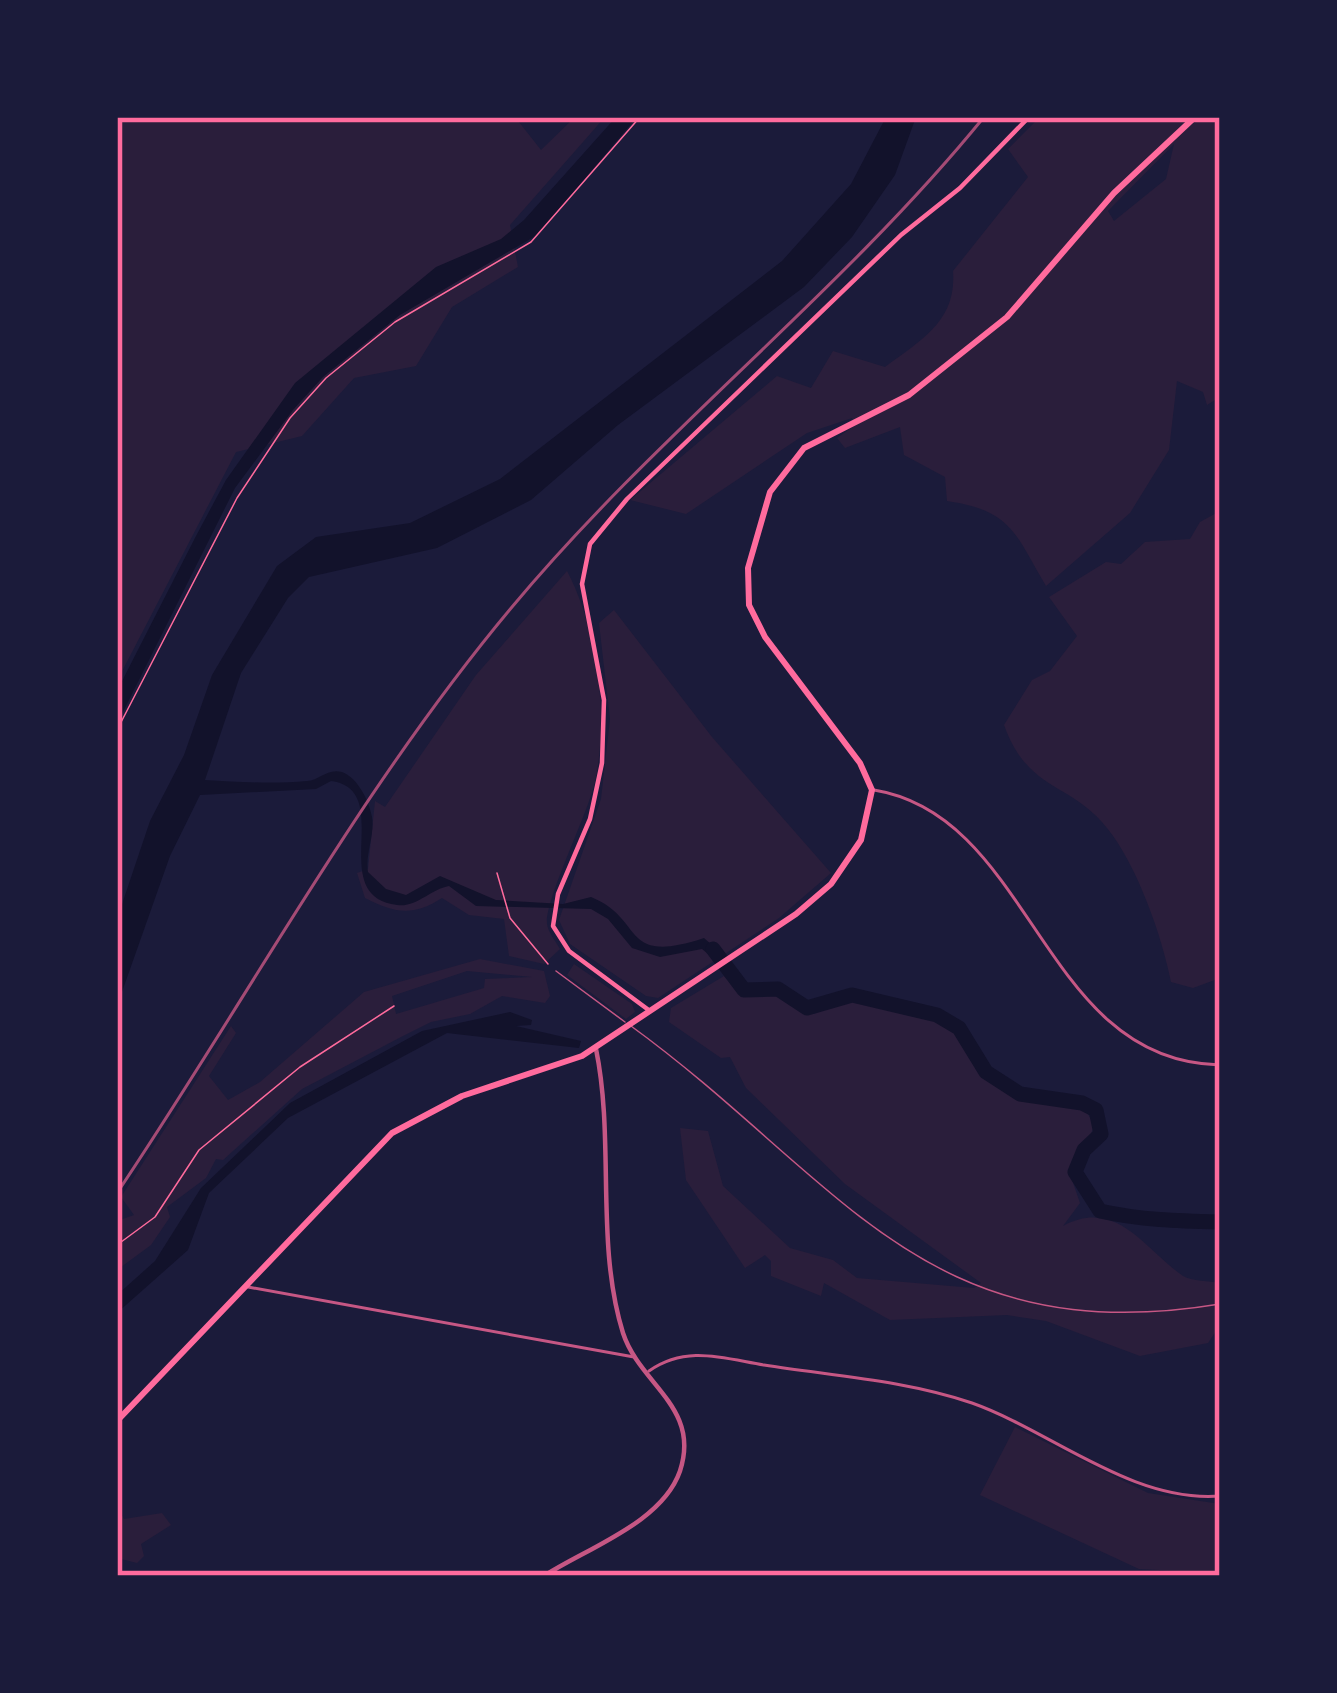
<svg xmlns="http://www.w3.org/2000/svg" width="1337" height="1693" viewBox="0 0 1337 1693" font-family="'PT Sans',sans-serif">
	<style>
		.green { fill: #2a1e3b; fill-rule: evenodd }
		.water { fill: #12122b }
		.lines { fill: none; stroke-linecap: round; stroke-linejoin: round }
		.river { stroke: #12122b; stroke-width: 15 }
		.path { stroke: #ff6b9d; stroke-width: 1.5 }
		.service { stroke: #c65784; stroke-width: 1.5 }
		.minor { stroke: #c65784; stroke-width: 3 }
		.tertiary { stroke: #c65784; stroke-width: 4.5 }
		.secondary { stroke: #ff6b9d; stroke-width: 4.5 }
		.trunk { stroke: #ff6b9d; stroke-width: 6 }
		.rail { stroke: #a44b75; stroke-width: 3 }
		.neatline { fill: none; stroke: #ff6b9d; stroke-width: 4.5 }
	</style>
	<rect width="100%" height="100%" fill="#1b1b3a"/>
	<path class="green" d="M117 117H515L541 150 575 117H605L510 225 518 267 452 307 416 366 354 378 302 436 236 452 117 681Z
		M1040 117H1220V397L1207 405 1203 392 1177 381 1169 450 1130 513 1046 586C1014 532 1012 511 947 501L945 477 904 455 900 427 845 448 837 438 854 426 852 418 807 433 686 514 630 500 777 376 811 388 833 351 885 367C921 340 957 321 953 271L1028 177 1008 149ZM1174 144 1166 179 1114 221 1108 211Z
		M1220 511V978L1193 988 1171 982C1162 936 1137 865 1107 828 1071 782 1028 792 1004 725L1032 680 1050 671 1077 636 1049 597 1106 562 1121 564 1145 542 1190 539 1200 522Z
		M567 571C598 630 609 716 595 782 587 816 545 899 547 924 548 932 556 942 560 949L544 964 509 956 504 919 469 915 442 898C413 917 394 913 365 898L357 873 368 869 375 801 385 807 476 675Z
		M614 610 712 737 831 873 779 918 658 998 646 996 570 944 559 920 601 799 610 719 599 623Z
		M480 959 544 971 550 996 545 1003 502 996 470 1014 431 1022 401 1037 302 1089 223 1160 216 1159 206 1178 167 1207 170 1217 151 1245 117 1270V1221L134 1215 121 1197 231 1026 236 1033 209 1076 228 1100 260 1082 364 992ZM467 971 532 977 485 979 484 988 396 1014 392 996Z
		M574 964 632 1004 635 1012 626 1019 567 975Z
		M724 976 746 997 779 995 814 1014 855 995 955 1023C995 1096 1006 1097 1086 1111L1095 1126 1069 1171 1080 1203 1063 1226C1117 1197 1145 1250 1183 1276 1192 1281 1209 1281 1220 1283V1325L1208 1343 1140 1356 1046 1321 1007 1315 890 1320 824 1283 821 1296 771 1276V1261L765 1255 745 1268 686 1180 680 1128 708 1131 723 1186 790 1248 833 1260 857 1278 974 1288 981 1283 845 1184 746 1088 730 1057 721 1058 669 1022 671 1008Z
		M1015 1427 1148 1493 1220 1504V1573L1139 1569 980 1495Z
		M117 1506 124 1519 162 1513 171 1525 141 1544 144 1556 137 1563 117 1558Z"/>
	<path class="water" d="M616 117H637L537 235 400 315 323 377 293 410 235 488 117 724V691L196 536 226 480 295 383 436 267 501 239 524 220Z
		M886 117H916L895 175 852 237 804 287 618 425 531 500 437 548 309 577 288 598 241 673 205 780C238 782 274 784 307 781 320 780 327 768 342 772 358 778 369 801 372 817 375 835 365 854 368 872L386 889 406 895 440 876 496 900 563 904 591 897C646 919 619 966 704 938L728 959 720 964 702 949 660 957 632 948 608 919 591 909 476 906 449 886C431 889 416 908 397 905 324 896 397 790 331 781L316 789 200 795 170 856 117 1006V919L150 821 184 755 212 675 277 566 316 537 410 523 500 479 782 261 851 184Z
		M510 1012 532 1020 531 1025 516 1026 581 1041 579 1048 447 1033 288 1118 209 1193 188 1250 117 1313V1295L155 1261 201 1188 290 1103 422 1031Z"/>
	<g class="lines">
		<path class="river" d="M713 949 744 990 778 989 807 1008 852 995 937 1015 959 1028 986 1072 1020 1094 1082 1103 1096 1110 1101 1134 1084 1150 1075 1172 1100 1211C1140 1220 1179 1221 1220 1222"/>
		<path class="path" d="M117 730 237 498 290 418 326 378 395 322 531 242 640 117
			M497 873 510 918 548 964
			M117 1245 155 1217 199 1150 300 1067 394 1006"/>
		<path class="service" d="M556 971 625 1022
			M631 1026C840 1178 924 1353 1220 1304"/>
		<path class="minor" d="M874 790C1034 816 1041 1062 1220 1065
			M248 1287 634 1357
			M649 1371C686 1345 722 1358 764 1365 834 1376 903 1380 972 1403 1051 1431 1132 1503 1220 1496"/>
		<path class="tertiary" d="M544 1576C587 1548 662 1523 680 1471 701 1407 640 1385 623 1333 595 1243 615 1141 596 1049"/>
		<path class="secondary" d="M650 1011 569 951 553 926 558 894 590 819 602 763 604 700 582 584 590 544 627 499 901 235 960 188 1029 117"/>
		<path class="trunk" d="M117 1421 392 1133 462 1096 582 1056 796 914 831 884 861 840 872 790 860 763 765 637 749 605 748 568 770 492 804 448 909 395 1007 317 1114 193 1195 117"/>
		<path class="rail" d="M117 1193C248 998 361 787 512 607 658 432 841 293 984 117"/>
	</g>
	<rect width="1337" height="1693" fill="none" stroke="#1b1b3a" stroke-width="240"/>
	<rect x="120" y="120" width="1097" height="1453" class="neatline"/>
</svg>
